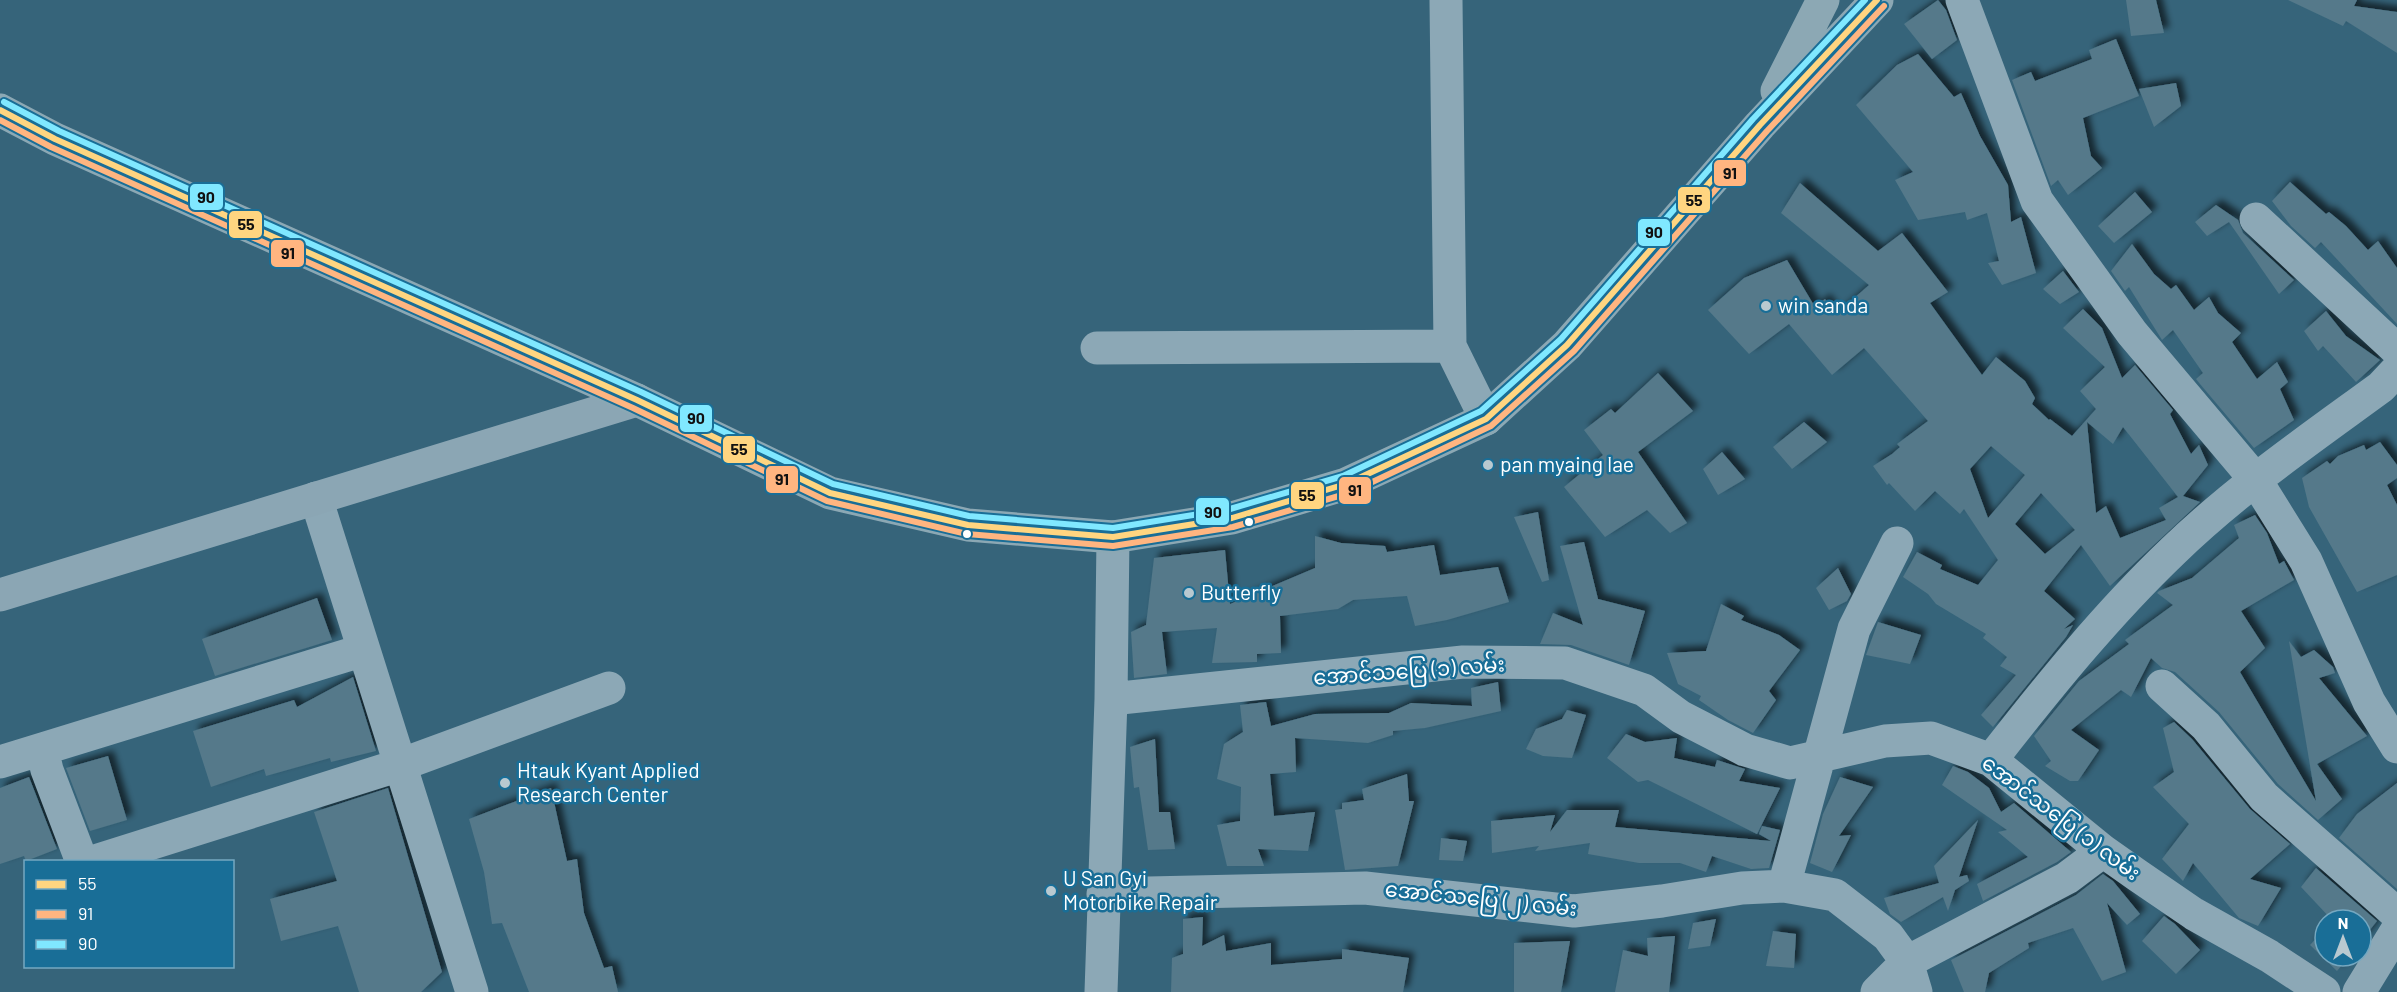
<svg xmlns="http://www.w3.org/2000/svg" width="2397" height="992" viewBox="0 0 2397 992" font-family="Barlow,'Noto Sans Myanmar',sans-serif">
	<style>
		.building { fill: #54798a; fill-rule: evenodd; filter: url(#shadow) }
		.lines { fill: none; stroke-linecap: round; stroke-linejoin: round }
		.minor { stroke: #8ca8b6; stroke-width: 33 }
		.major { stroke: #8ba6b4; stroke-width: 33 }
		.highway { stroke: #8ca8b4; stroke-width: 33 }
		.bus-1-casing { stroke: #196e97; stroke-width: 10 }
		.bus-2-casing { stroke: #196e97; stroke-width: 10 }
		.bus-3-casing { stroke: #196e97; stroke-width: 10 }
		.bus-1 { stroke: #ffd580; stroke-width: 6 }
		.bus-2 { stroke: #ffb580; stroke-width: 6 }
		.bus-3 { stroke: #80e8ff; stroke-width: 6 }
		.poi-dot { fill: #b9c9d0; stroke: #196e97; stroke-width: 2 }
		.bus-dot { fill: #fff; stroke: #196e97; stroke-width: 2 }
		.labels { text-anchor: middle; stroke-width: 5; stroke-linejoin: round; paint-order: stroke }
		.poi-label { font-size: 21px; fill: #fff; stroke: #196e97; text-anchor: start }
		.street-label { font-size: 21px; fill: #fff; stroke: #196e97 }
		.line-badge { stroke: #196e97; stroke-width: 2 }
		.pale-badge-label { font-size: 16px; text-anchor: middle; font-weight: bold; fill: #111 }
	</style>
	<defs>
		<filter id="shadow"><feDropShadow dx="5.5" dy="-5.5" stdDeviation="3" flood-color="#0009"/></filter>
	</defs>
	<rect width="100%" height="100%" fill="#36647a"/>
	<path class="building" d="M1938 0 1946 10 1957 40 1932 59 1904 24Z
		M2126 0H2156L2164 33 2131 36Z
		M2288 0H2357L2354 6 2397 12V53L2346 21 2343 26Z
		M2116 39 2139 96 2083 118 2091 156 2102 168 2068 195 2058 180 2051 186 2012 80 2031 72 2035 81 2092 59 2089 50Z
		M1918 54 1954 97 1961 93 1980 136 2008 185 2011 222 2021 217 2036 273 2002 285 1988 263 1999 261 1987 213 1967 220 1965 212 1918 220 1895 180 1913 172 1856 105 1897 65Z
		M2176 83 2181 106 2154 127 2139 89Z
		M2290 182 2326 214 2329 212 2346 226 2368 250 2378 241 2397 268V324L2321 242 2315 248 2291 226 2272 201Z
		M1800 183 1878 251 1902 233 1948 292 1930 303 1982 375 1996 357 2025 381 2035 398 2032 404 2049 420 2050 419 2072 436 2096 409 2080 391 2105 367 2063 328 2083 309 2102 328 2122 378 2135 365 2173 410 2170 414 2191 454 2199 445 2208 465 2183 496 2200 502 2110 586 2081 545 2044 591 2075 619 2064 629 2073 625 2066 637 1993 727 1981 715 2016 675 2000 666 2007 657 1983 638 1986 634 1936 604 1928 594 1903 577 1917 552 1942 565 1940 569 1978 585 1998 560 1964 509 1960 514 1935 491 1915 511 1889 483 1887 485 1873 466 1892 454 1900 447 1897 444 1928 421 1864 348 1832 375 1789 324 1749 354 1708 310 1744 278 1787 260 1815 307 1825 299 1836 314 1869 285 1781 213ZM2087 422 2113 444 2123 427 2178 497 2159 508 2166 520 2120 538 2106 506 2096 513ZM1991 446 2025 475 1988 518 1970 469ZM2041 493 2075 530 2045 554 2015 524Z
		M2135 192 2152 212 2114 243 2098 226Z
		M2216 205 2238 220 2243 233 2294 280 2279 294 2229 222 2207 236 2195 222Z
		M2132 244 2154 274 2171 289 2176 285 2194 310 2209 297 2218 313 2241 333 2232 342 2257 379 2277 362 2288 382 2280 389 2294 420 2254 448 2200 384 2196 379 2203 373 2173 330 2162 340 2129 287 2125 291 2111 271Z
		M2063 271 2079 292 2060 304 2043 289Z
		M2326 311 2346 336 2380 360 2356 382 2323 346 2318 351 2304 331Z
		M1658 373 1693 411 1638 452 1687 523 1670 533 1647 510 1605 537 1564 487 1603 455 1584 430 1611 409 1615 413Z
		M1804 422 1827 442 1792 469 1773 447Z
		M2380 442 2397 465V478L2387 485 2397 505V575L2357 592 2309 507 2302 478 2327 461 2330 464 2338 456 2364 445 2366 450Z
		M1722 452 1745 479 1718 495 1703 469Z
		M1538 512 1549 580 1542 582 1514 517Z
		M2255 515 2267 533 2279 564 2284 561 2294 580 2241 611 2265 648 2240 672 2316 801 2289 641 2301 657 2314 650 2333 667 2335 673 2319 678 2367 736 2317 764 2342 799 2318 820 2278 784 2219 712 2175 672 2162 668 2151 658 2131 697 2121 690 2071 730 2099 750 2078 781H2070L2045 766 2051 761 2034 736 2079 681 2129 644 2125 640 2173 605 2157 593 2159 591 2192 578 2239 538 2234 525Z
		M1315 536 1341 543 1385 546 1387 552 1434 545 1440 575 1498 567 1509 602 1447 620 1415 626 1407 596 1353 600 1338 609 1280 616 1281 653 1257 654V662L1212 663 1217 628 1162 632 1167 674 1134 678 1131 632 1146 625 1154 558 1225 550 1230 604 1315 568Z
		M1584 542 1598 599 1645 611 1629 665 1571 645 1540 644 1553 613 1583 625 1560 546Z
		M1838 568 1851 594 1847 601 1829 610 1816 588Z
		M317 598 332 640 215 676 202 639Z
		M1721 604 1744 616 1741 620 1779 635 1800 650 1769 691 1776 700 1753 733 1728 720 1699 700 1701 696 1678 684 1667 653 1706 651Z
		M1878 622 1921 635 1910 664 1866 655Z
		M353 677 376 751 331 762 330 758 266 776 264 769 211 787 193 731 294 700 297 707Z
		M1498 682 1501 711 1425 728 1393 731V735L1368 743 1295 738 1296 772 1270 774 1274 816 1315 812 1308 851 1258 849 1264 866H1227L1217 825 1240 821 1241 787 1217 779 1224 744 1243 732 1240 705 1266 702 1271 726 1315 714 1389 713 1411 703 1472 706 1471 688Z
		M1567 710 1586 715 1572 758 1543 756 1526 749 1536 729 1562 719Z
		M2174 722 2192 739 2250 809 2290 844 2250 879 2281 888 2258 926 2239 918 2193 863 2183 881 2162 859 2189 824 2153 787 2174 772 2163 728Z
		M1626 734 1645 742 1677 738 1674 758 1715 767 1717 760 1745 769 1739 781 1780 788 1757 834 1648 780 1638 782 1607 758Z
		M1155 739 1159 812H1170L1175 849 1148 850 1139 787 1134 788 1130 747Z
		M108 756 127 820 90 831 66 768Z
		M1953 766 1968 772 1989 788 2001 812 2014 803 2071 852 2057 862 1983 901 1977 884 2028 857 1998 832 2007 830 1942 785Z
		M1407 774 1409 801H1414L1398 866 1345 870 1335 810 1342 809V803L1364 800 1362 789Z
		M29 777 57 849 26 861 24 856 0 864V788Z
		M1840 777 1873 787 1839 836 1851 835 1832 872 1810 863 1823 814Z
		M2397 783V889L2339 838 2357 814Z
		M388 788 442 972 421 992H359L338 926 281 941 270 899 337 881 314 812Z
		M551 788 567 861 577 859 584 913 604 968 612 966 618 992H529L502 923 492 924 484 872 469 819Z
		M1567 810H1619L1615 827 1771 841 1759 834 1762 826 1780 830 1769 868 1751 869 1712 856 1706 872 1680 863H1639L1588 854 1590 843 1535 851 1539 846 1492 853 1491 821 1555 815 1550 832Z
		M1978 820 1959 877 1967 875 1969 881 1955 890 1948 911 1943 897 1901 922 1890 914 1884 898 1939 883 1934 866Z
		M1441 838 1467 841 1463 861 1439 860Z
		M2316 868 2377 921 2361 941V920H2332L2301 887Z
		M2103 874 2113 881 2140 914 2127 925 2107 903 2126 972 2102 981 2073 928 2028 943 2029 948 1989 973 1985 992H1964L1951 960 2076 895Z
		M2164 916 2175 924 2200 950 2176 974 2142 941Z
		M1203 917 1202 946 1224 935 1226 951 1271 943V965L1342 959V949L1409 958 1403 992H1171L1172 958 1183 954V919Z
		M1716 919 1710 946 1688 949 1693 923Z
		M2325 929V956H2349L2337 971 2310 945Z
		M1773 931 1796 934 1794 968 1766 966Z
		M1675 936 1669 992H1615L1623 950 1648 956 1647 938Z
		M1570 941 1561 992H1514V943Z"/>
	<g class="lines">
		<path class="minor" d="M1446 0 1450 346 1486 419
			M1962 0 2037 201 2132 333 2255 479 2306 561 2369 702 2397 747
			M2256 219 2397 350
			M1097 348 1450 346
			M316 498 472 992
			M2162 686 2206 726 2264 797 2397 914
			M1111 699 1463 662 1565 663 1644 690 1681 717 1745 750 1790 763 1885 741 1931 738 1991 760 2103 851 2137 875 2194 914 2269 956 2324 992
			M42 749 47 770 82 862
			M1991 760C2048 687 2106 615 2173 551 2237 489 2310 439 2381 387L2397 370
			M0 762 364 650
			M92 862 400 765 609 688
			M1784 886 1854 629 1897 543
			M1103 894 1365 888 1574 911 1662 901 1742 888 1784 886 1835 895 1888 936 1907 962 1916 992
			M1101 992 1111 699 1113 537
			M1877 992 1907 962 2067 878 2103 851
			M2359 992 2397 930"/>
		<path class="major" d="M0 595 637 400"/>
		<path class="highway" d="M1777 91 1823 0
			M0 110 55 139 637 400 830 493 968 525 1113 537 1232 518 1346 484 1486 419 1567 345 1760 125 1877 0"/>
		<defs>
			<path id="bus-1" d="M0 110 55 139 637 400 830 493 968 525 1113 537 1232 518 1346 484 1486 419 1567 345 1760 125 1877 0"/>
			<path id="bus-2" d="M0 120 51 147 633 408 827 501 967 534 1113 546 1233 527 1349 493 1491 426 1574 351 1767 131 1884 6"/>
			<path id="bus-3" d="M4 102 59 131 641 392 833 484 969 516 1113 528 1230 509 1343 476 1481 411 1561 339 1753 119 1865 0"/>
		</defs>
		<use href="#bus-1" class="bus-1-casing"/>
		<use href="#bus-2" class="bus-2-casing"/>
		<use href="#bus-3" class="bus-3-casing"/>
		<use href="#bus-1" class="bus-1"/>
		<use href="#bus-2" class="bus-2"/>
		<use href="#bus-3" class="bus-3"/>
	</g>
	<g class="poi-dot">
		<circle cx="1766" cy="306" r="6"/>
		<circle cx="1488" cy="465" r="6"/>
		<circle cx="1189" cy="593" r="6"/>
		<circle cx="505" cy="783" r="6"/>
		<circle cx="1051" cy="891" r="6"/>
	</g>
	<g class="bus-dot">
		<circle cx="1249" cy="522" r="5"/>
		<circle cx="967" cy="534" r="5"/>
	</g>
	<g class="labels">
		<g class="poi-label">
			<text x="1778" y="313">win sanda</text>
			<text x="1500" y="472">pan myaing lae</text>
			<text x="1201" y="600">Butterfly</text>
			<text x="517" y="778">Htauk Kyant Applied<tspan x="517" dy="24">Research Center</tspan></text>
			<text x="1063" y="886">U San Gyi<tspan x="1063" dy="24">Motorbike Repair</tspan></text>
		</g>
		<g class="street-label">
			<text transform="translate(1409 671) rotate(-4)" y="7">အောင်သပြေ (၁) လမ်း</text>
			<text transform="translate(2061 818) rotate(37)" y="7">အောင်သပြေ (၁) လမ်း</text>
			<text transform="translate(1481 899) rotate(6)" y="7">အောင်သပြေ (၂) လမ်း</text>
		</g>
	</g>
	<g class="line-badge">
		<rect x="1713" y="159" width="34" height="28" rx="6" fill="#ffb580"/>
		<rect x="189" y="183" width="35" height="28" rx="6" fill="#80e8ff"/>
		<rect x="1677" y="186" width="34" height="28" rx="6" fill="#ffd580"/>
		<rect x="228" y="210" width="35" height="29" rx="6" fill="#ffd580"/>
		<rect x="1637" y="218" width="34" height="29" rx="6" fill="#80e8ff"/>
		<rect x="270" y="239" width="35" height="29" rx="6" fill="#ffb580"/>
		<rect x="679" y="404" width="34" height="29" rx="6" fill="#80e8ff"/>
		<rect x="722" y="435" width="34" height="29" rx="6" fill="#ffd580"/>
		<rect x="765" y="465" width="34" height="29" rx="6" fill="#ffb580"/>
		<rect x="1338" y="476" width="34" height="29" rx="6" fill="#ffb580"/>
		<rect x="1290" y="481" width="35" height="29" rx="6" fill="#ffd580"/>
		<rect x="1195" y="497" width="35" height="29" rx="6" fill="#80e8ff"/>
	</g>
	<g class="pale-badge-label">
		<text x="1730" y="179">91</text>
		<text x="206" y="203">90</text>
		<text x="1694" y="206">55</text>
		<text x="246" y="230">55</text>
		<text x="1654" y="238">90</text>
		<text x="288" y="259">91</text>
		<text x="696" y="424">90</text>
		<text x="739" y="455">55</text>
		<text x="782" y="485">91</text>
		<text x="1355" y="496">91</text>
		<text x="1307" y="501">55</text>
		<text x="1213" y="518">90</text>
	</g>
	<rect x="24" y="860" width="210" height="108" fill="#196e97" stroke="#75a8c1" stroke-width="1.5"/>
	<rect x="36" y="880" width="30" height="9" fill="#ffd580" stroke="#75a8c1" stroke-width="1.5"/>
	<text x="78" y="890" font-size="18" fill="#ffffff">55</text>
	<rect x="36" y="910" width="30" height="9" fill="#ffb580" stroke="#75a8c1" stroke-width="1.5"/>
	<text x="78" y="920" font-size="18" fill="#ffffff">91</text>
	<rect x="36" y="940" width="30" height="9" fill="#80e8ff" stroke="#75a8c1" stroke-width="1.5"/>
	<text x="78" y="950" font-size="18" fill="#ffffff">90</text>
	<g transform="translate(2343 938)"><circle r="28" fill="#196e97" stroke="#75a8c1" stroke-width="1.5"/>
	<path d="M0-4.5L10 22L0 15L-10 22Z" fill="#b9c9d0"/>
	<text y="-9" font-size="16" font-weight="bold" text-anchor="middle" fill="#ffffff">N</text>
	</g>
</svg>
